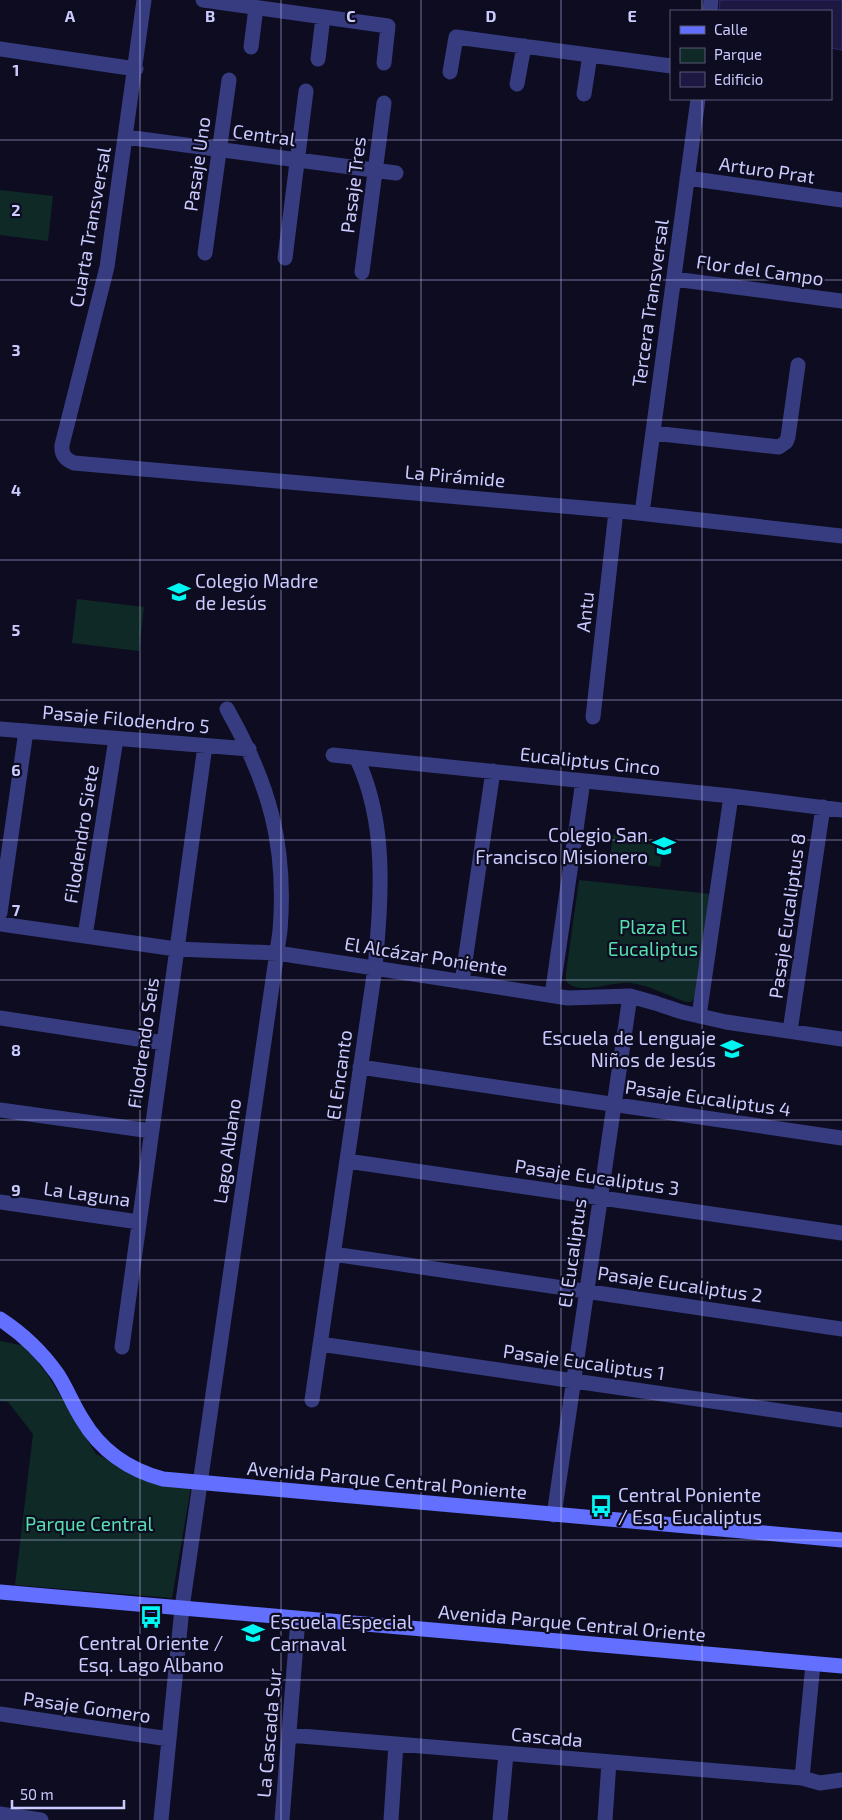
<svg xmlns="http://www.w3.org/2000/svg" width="842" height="1820" viewBox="0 0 842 1820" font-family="'Exo 2',sans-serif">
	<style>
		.green { fill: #0f2a26 }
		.building { fill: #1c1841; stroke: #2f2a6d }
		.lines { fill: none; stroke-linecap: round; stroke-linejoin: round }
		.street { stroke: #363c7f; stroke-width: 15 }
		.secondary { stroke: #626fff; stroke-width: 15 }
		.grid { fill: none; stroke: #cbcbff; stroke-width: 1; stroke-opacity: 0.55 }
		.labels { text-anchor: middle; stroke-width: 4.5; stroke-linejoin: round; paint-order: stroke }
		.street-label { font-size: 19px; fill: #cbcbff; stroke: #0d0c20 }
		.poi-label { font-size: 19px; fill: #cbcbff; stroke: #0d0c20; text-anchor: start }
		.park-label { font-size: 19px; fill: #55e0ae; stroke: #0d0c20 }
		.grid-label { font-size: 16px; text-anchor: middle; font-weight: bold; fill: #cbcbff; stroke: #0d0c20; stroke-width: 4.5; stroke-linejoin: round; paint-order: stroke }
	</style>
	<rect width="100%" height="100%" fill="#0d0c20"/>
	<path class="green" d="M0 190 53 196 48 241 0 235Z
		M77 599 144 607 139 651 72 643Z
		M613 834 664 841 660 867 610 860Z
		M579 880 711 894 696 996 691 1002H686C668 996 641 981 622 983 606 984 577 995 566 981V973Z
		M0 1341 25 1346 47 1374 96 1454 153 1481 191 1487 172 1598 15 1585 33 1434 8 1402 0 1401Z"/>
	<path class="building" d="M720 0H842V50L831 48V11H719Z"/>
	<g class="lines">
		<path class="street" d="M144 0 107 267 62 445C61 455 66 460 74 463L630 512 842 536
			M203 0 388 26 384 63
			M710 11 711 0
			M251 47 256 8
			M0 49 136 69
			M318 59 323 17
			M450 72 456 37 671 66
			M517 84 524 46
			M584 94 590 55
			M126 137 396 173
			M687 178 842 200
			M205 253 229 80
			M285 258 306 91
			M362 272 384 103
			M674 279 842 301
			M653 433 779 447 786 442 788 437 798 365
			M642 513 698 99
			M593 717 616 511
			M0 729 249 749
			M333 755 731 796 842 810
			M0 913 26 731
			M0 924 176 949 277 953 568 998 630 996 655 1003 682 1012 726 1022 842 1039
			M85 936 116 739
			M462 982 493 771
			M552 995 583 781
			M699 1016 731 796
			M0 1018 164 1043
			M790 1031 823 807
			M360 1067 842 1138
			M0 1110 151 1131
			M347 1161 842 1233
			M0 1202 139 1222
			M333 1254 842 1329
			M320 1344 842 1420
			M122 1347 205 746
			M312 1400 375 968C381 898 388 823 356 757
			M554 1515 630 996
			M0 1714 169 1739
			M289 1735 802 1778 820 1783 842 1780
			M802 1778 813 1664
			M0 1814 41 1820
			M161 1820 182 1608 280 931C287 845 269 783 227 709
			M282 1820 298 1619
			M391 1820 396 1744
			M500 1820 506 1754
			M605 1820 609 1762"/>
		<path class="secondary" d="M0 1319C23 1334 42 1352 58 1375 67 1389 73 1405 82 1419 100 1450 129 1470 163 1479L842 1540
			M0 1592 842 1666"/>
	</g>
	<path class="grid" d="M140 0V1820M281 0V1820M421 0V1820M561 0V1820M702 0V11M702 99V1820M0 140H842M0 280H842M0 420H842M0 560H842M0 700H842M0 840H842M0 980H842M0 1120H842M0 1260H842M0 1400H842M0 1540H842M0 1680H842"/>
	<defs>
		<symbol id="school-bare" viewBox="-9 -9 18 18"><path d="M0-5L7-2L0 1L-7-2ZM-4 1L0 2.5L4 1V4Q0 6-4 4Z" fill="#00f6f3" stroke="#0d0c20" stroke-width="2.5" paint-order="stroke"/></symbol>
		<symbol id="bus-bare" viewBox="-9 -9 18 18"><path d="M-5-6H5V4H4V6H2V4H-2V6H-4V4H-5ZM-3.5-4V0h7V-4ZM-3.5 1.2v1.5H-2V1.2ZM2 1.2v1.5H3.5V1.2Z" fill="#00f6f3" stroke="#0d0c20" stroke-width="2.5" paint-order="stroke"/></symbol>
	</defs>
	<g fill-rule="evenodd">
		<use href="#school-bare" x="163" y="576" width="32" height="32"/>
		<use href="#school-bare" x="648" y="830" width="32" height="32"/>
		<use href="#school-bare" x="716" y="1033" width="32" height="32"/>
		<use href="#bus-bare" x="585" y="1490" width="32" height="32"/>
		<use href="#bus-bare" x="135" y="1601" width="32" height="32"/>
		<use href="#school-bare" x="237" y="1617" width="32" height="32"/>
	</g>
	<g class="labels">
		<g class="street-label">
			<text transform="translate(264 135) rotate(8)" y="7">Central</text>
			<text transform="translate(197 164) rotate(-82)" y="7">Pasaje Uno</text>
			<text transform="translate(767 170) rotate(8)" y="7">Arturo Prat</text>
			<text transform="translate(353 185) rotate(-83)" y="7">Pasaje Tres</text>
			<text transform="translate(90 227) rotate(-80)" y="7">Cuarta Transversal</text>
			<text transform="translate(760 270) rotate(8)" y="7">Flor del Campo</text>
			<text transform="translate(650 303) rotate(-82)" y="7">Tercera Transversal</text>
			<text transform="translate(455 476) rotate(5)" y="7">La Pirámide</text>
			<text transform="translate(585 612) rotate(-84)" y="7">Antu</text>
			<text transform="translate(126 719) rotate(5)" y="7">Pasaje Filodendro 5</text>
			<text transform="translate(590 761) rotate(6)" y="7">Eucaliptus Cinco</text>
			<text transform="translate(81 834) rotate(-81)" y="7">Filodendro Siete</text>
			<text transform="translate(787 916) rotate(-82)" y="7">Pasaje Eucaliptus 8</text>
			<text transform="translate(426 956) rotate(9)" y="7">El Alcázar Poniente</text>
			<text transform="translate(143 1043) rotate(-82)" y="7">Filodrendo Seis</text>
			<text transform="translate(339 1075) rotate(-82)" y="7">El Encanto</text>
			<text transform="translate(708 1098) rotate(8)" y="7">Pasaje Eucaliptus 4</text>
			<text transform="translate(227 1151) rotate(-82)" y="7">Lago Albano</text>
			<text transform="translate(597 1177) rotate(8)" y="7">Pasaje Eucaliptus 3</text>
			<text transform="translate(87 1194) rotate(8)" y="7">La Laguna</text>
			<text transform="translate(572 1253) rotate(-82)" y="7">El Eucaliptus</text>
			<text transform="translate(680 1284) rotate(8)" y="7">Pasaje Eucaliptus 2</text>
			<text transform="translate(584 1362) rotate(8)" y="7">Pasaje Eucaliptus 1</text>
			<text transform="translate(387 1480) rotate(5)" y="7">Avenida Parque Central Poniente</text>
			<text transform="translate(572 1623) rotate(5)" y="7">Avenida Parque Central Oriente</text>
			<text transform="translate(87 1707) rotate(8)" y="7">Pasaje Gomero</text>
			<text transform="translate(269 1733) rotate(-85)" y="7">La Cascada Sur</text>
			<text transform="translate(547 1737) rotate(5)" y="7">Cascada</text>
		</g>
		<g class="poi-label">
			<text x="195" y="588">Colegio Madre<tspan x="195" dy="22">de Jesús</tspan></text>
			<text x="648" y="842" text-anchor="end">Colegio San<tspan x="648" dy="22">Francisco Misionero</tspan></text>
			<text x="716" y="1045" text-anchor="end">Escuela de Lenguaje<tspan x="716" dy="22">Niños de Jesús</tspan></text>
			<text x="618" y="1502">Central Poniente<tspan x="618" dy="22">/ Esq. Eucaliptus</tspan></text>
			<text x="270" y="1629">Escuela Especial<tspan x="270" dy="22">Carnaval</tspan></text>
			<text x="151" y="1650" text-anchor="middle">Central Oriente /<tspan x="151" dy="22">Esq. Lago Albano</tspan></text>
		</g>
		<g class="park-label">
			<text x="653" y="934">Plaza El<tspan x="653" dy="22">Eucaliptus</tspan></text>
			<text x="89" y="1531">Parque Central</text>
		</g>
	</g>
	<g class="grid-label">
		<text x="70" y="22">A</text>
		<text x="210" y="22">B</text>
		<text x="351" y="22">C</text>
		<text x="491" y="22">D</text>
		<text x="632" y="22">E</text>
		<text x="16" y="76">1</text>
		<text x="16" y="216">2</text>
		<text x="16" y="356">3</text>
		<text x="16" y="496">4</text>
		<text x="16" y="636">5</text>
		<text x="16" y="776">6</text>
		<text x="16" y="916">7</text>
		<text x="16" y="1056">8</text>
		<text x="16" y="1196">9</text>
	</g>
	<rect x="670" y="10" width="162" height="90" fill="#0d0c20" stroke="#595879"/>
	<rect x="680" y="26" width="25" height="8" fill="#626fff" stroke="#595879"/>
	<text x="714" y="35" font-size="15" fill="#cbcbff">Calle</text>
	<rect x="680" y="48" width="25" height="15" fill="#0f2a26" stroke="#595879"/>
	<text x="714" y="60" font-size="15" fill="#cbcbff">Parque</text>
	<rect x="680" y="72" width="25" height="15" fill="#1c1841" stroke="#595879"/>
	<text x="714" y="85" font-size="15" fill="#cbcbff">Edificio</text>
	<path d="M12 1800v8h112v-8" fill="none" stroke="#cbcbff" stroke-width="2.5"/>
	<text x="20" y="1800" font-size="15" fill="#cbcbff" stroke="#0d0c20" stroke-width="4" paint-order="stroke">50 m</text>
</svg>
